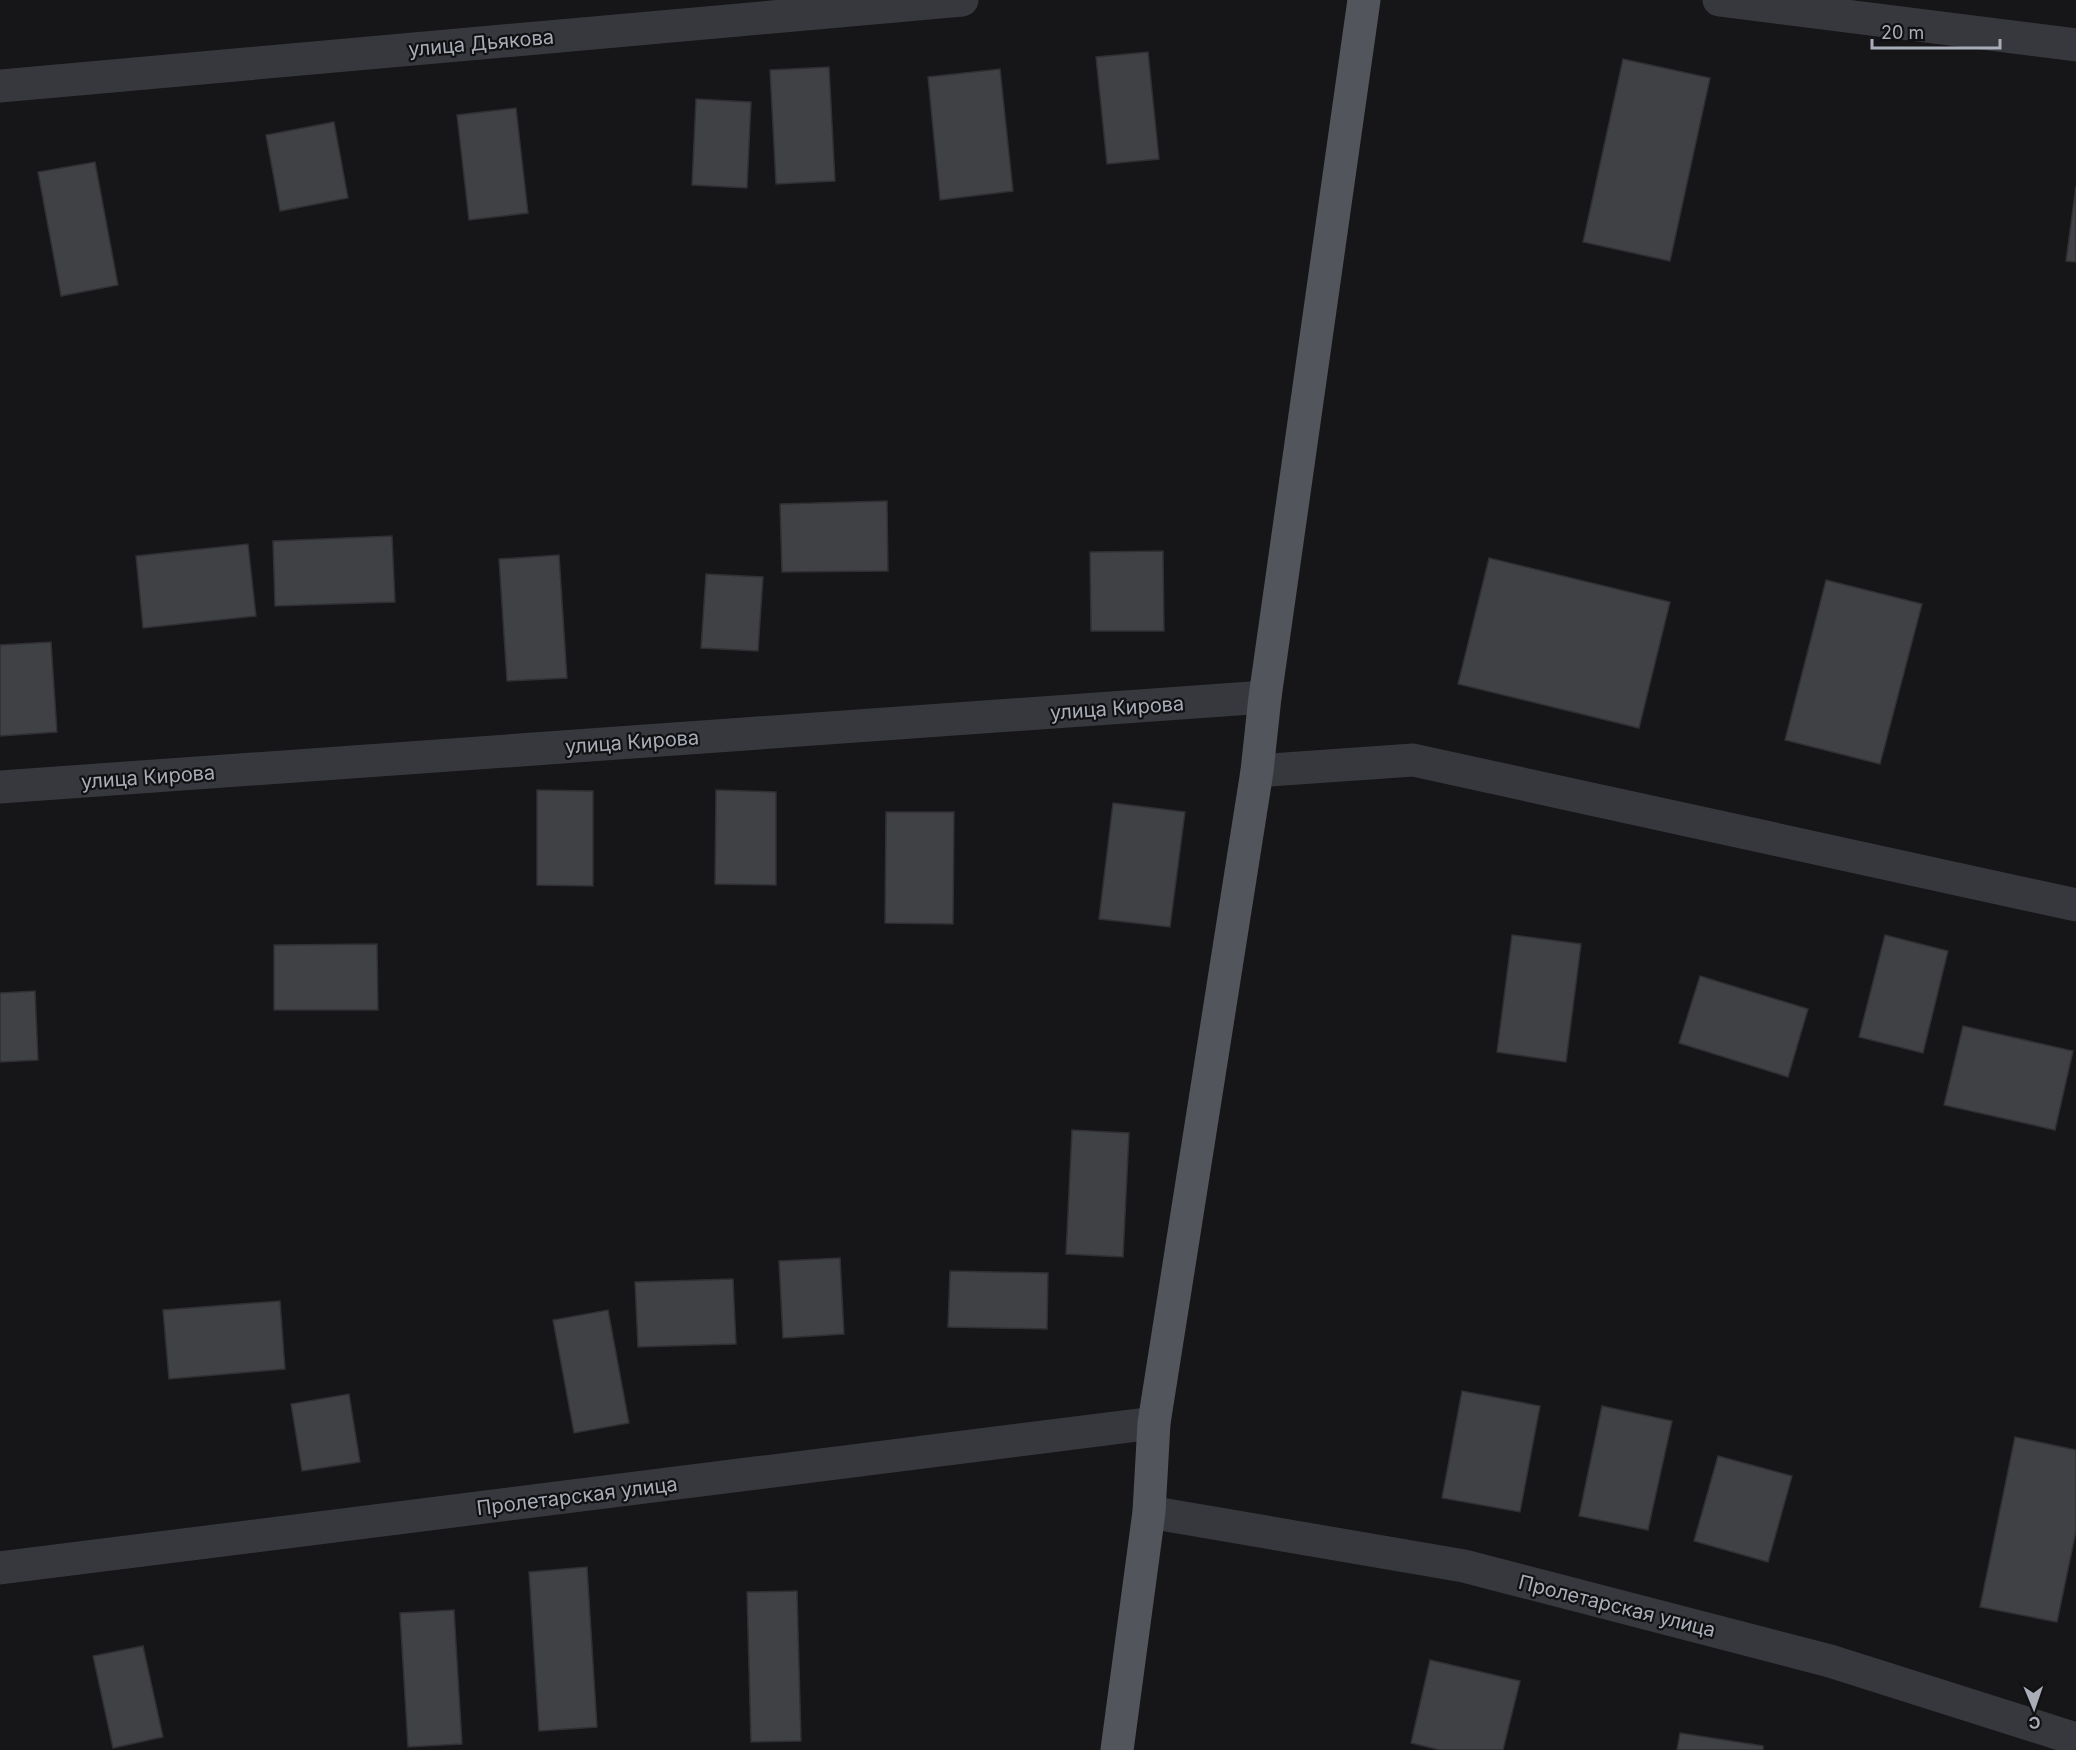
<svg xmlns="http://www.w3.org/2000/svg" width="2076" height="1750" viewBox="0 0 2076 1750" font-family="Inter,sans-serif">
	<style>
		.building { fill: #404145; stroke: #303034; stroke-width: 1.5 }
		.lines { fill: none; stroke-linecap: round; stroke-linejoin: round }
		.minor { stroke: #37383d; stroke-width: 33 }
		.major { stroke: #53555c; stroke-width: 33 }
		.labels { text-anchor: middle; stroke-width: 4.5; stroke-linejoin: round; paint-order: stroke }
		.street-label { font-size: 20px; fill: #a8adb8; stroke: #111113 }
	</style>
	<rect width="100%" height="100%" fill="#161618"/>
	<path class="building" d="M1148 52 1159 159 1107 164 1096 57Z
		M1623 59 1710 78 1670 261 1583 242Z
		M829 67 835 181 776 184 770 70Z
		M1000 69 1013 191 940 200 928 77Z
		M696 99 751 102 747 188 692 185Z
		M516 108 528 213 469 220 457 115Z
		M334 122 348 198 280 211 266 135Z
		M95 162 118 285 61 296 38 172Z
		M2076 186V262L2066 261Z
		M887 501 888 571 782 572 780 504Z
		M392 536 395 602 275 606 273 541Z
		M248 544 256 616 143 628 136 556Z
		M1163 551 1164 631H1091L1090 552Z
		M559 555 567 678 507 681 499 559Z
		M1489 558 1670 602 1639 728 1458 684Z
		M706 574 763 577 758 651 701 648Z
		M1826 580 1922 604 1880 764 1785 740Z
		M51 642 57 732 0 736V645Z
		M537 790 593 791V886L537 885Z
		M716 790 776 792V885L715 884Z
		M1113 803 1185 812 1170 927 1099 919Z
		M886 812H954L953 924 885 923Z
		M1512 935 1581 944 1566 1062 1497 1052Z
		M1885 935 1948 951 1923 1053 1859 1037Z
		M377 944 378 1010H274V945Z
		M1700 976 1808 1009 1788 1077 1679 1043Z
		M35 991 38 1060 0 1062V993Z
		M1963 1026 2073 1051 2055 1130 1944 1105Z
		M1072 1130 1129 1133 1123 1257 1066 1254Z
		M840 1258 844 1334 783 1338 779 1261Z
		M950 1271 1048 1273 1047 1329 948 1327Z
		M733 1279 736 1344 638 1347 635 1282Z
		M280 1301 285 1369 169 1379 163 1310Z
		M608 1310 629 1423 574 1433 553 1320Z
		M1462 1391 1540 1406 1520 1512 1442 1498Z
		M349 1394 360 1462 302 1471 291 1404Z
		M1602 1406 1672 1421 1648 1530 1579 1516Z
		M2015 1437 2076 1450V1531L2057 1622 1980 1607Z
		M1718 1456 1792 1476 1768 1562 1694 1541Z
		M587 1567 597 1727 539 1731 529 1572Z
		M797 1591 801 1741 751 1742 747 1592Z
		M454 1610 462 1744 408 1747 400 1613Z
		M143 1646 163 1737 113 1748 93 1656Z
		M1430 1660 1520 1681 1503 1750H1440L1411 1743Z
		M1680 1733 1763 1746V1750H1677Z"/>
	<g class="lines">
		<path class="minor" d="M1719 0 2076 45
			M0 86 962 0
			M1257 771 1413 760 2076 905
			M0 787 1265 697
			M1149 1512 1464 1566 1830 1661 2076 1739
			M0 1568 1154 1423"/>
		<path class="major" d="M1117 1750 1149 1512 1154 1423 1257 771 1265 697 1364 0"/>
	</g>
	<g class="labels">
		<g class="street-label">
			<text transform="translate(481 43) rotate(-5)" y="7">улица Дьякова</text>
			<text transform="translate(1117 708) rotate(-4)" y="7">улица Кирова</text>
			<text transform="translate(632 742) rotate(-4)" y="7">улица Кирова</text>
			<text transform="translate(148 777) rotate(-4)" y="7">улица Кирова</text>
			<text transform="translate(577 1496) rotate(-7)" y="7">Пролетарская улица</text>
			<text transform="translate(1617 1606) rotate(14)" y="7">Пролетарская улица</text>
		</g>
	</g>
	<g transform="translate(2034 1708) rotate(178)" stroke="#111113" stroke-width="4.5" paint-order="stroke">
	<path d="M0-4.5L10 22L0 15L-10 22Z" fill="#a8adb8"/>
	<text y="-9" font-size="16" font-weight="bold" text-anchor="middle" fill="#a8adb8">С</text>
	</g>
	<path d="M1872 39v9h128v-9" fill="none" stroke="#a8adb8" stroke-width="3"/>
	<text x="1881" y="39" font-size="18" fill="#a8adb8" stroke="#111113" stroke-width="4.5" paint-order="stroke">20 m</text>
</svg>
